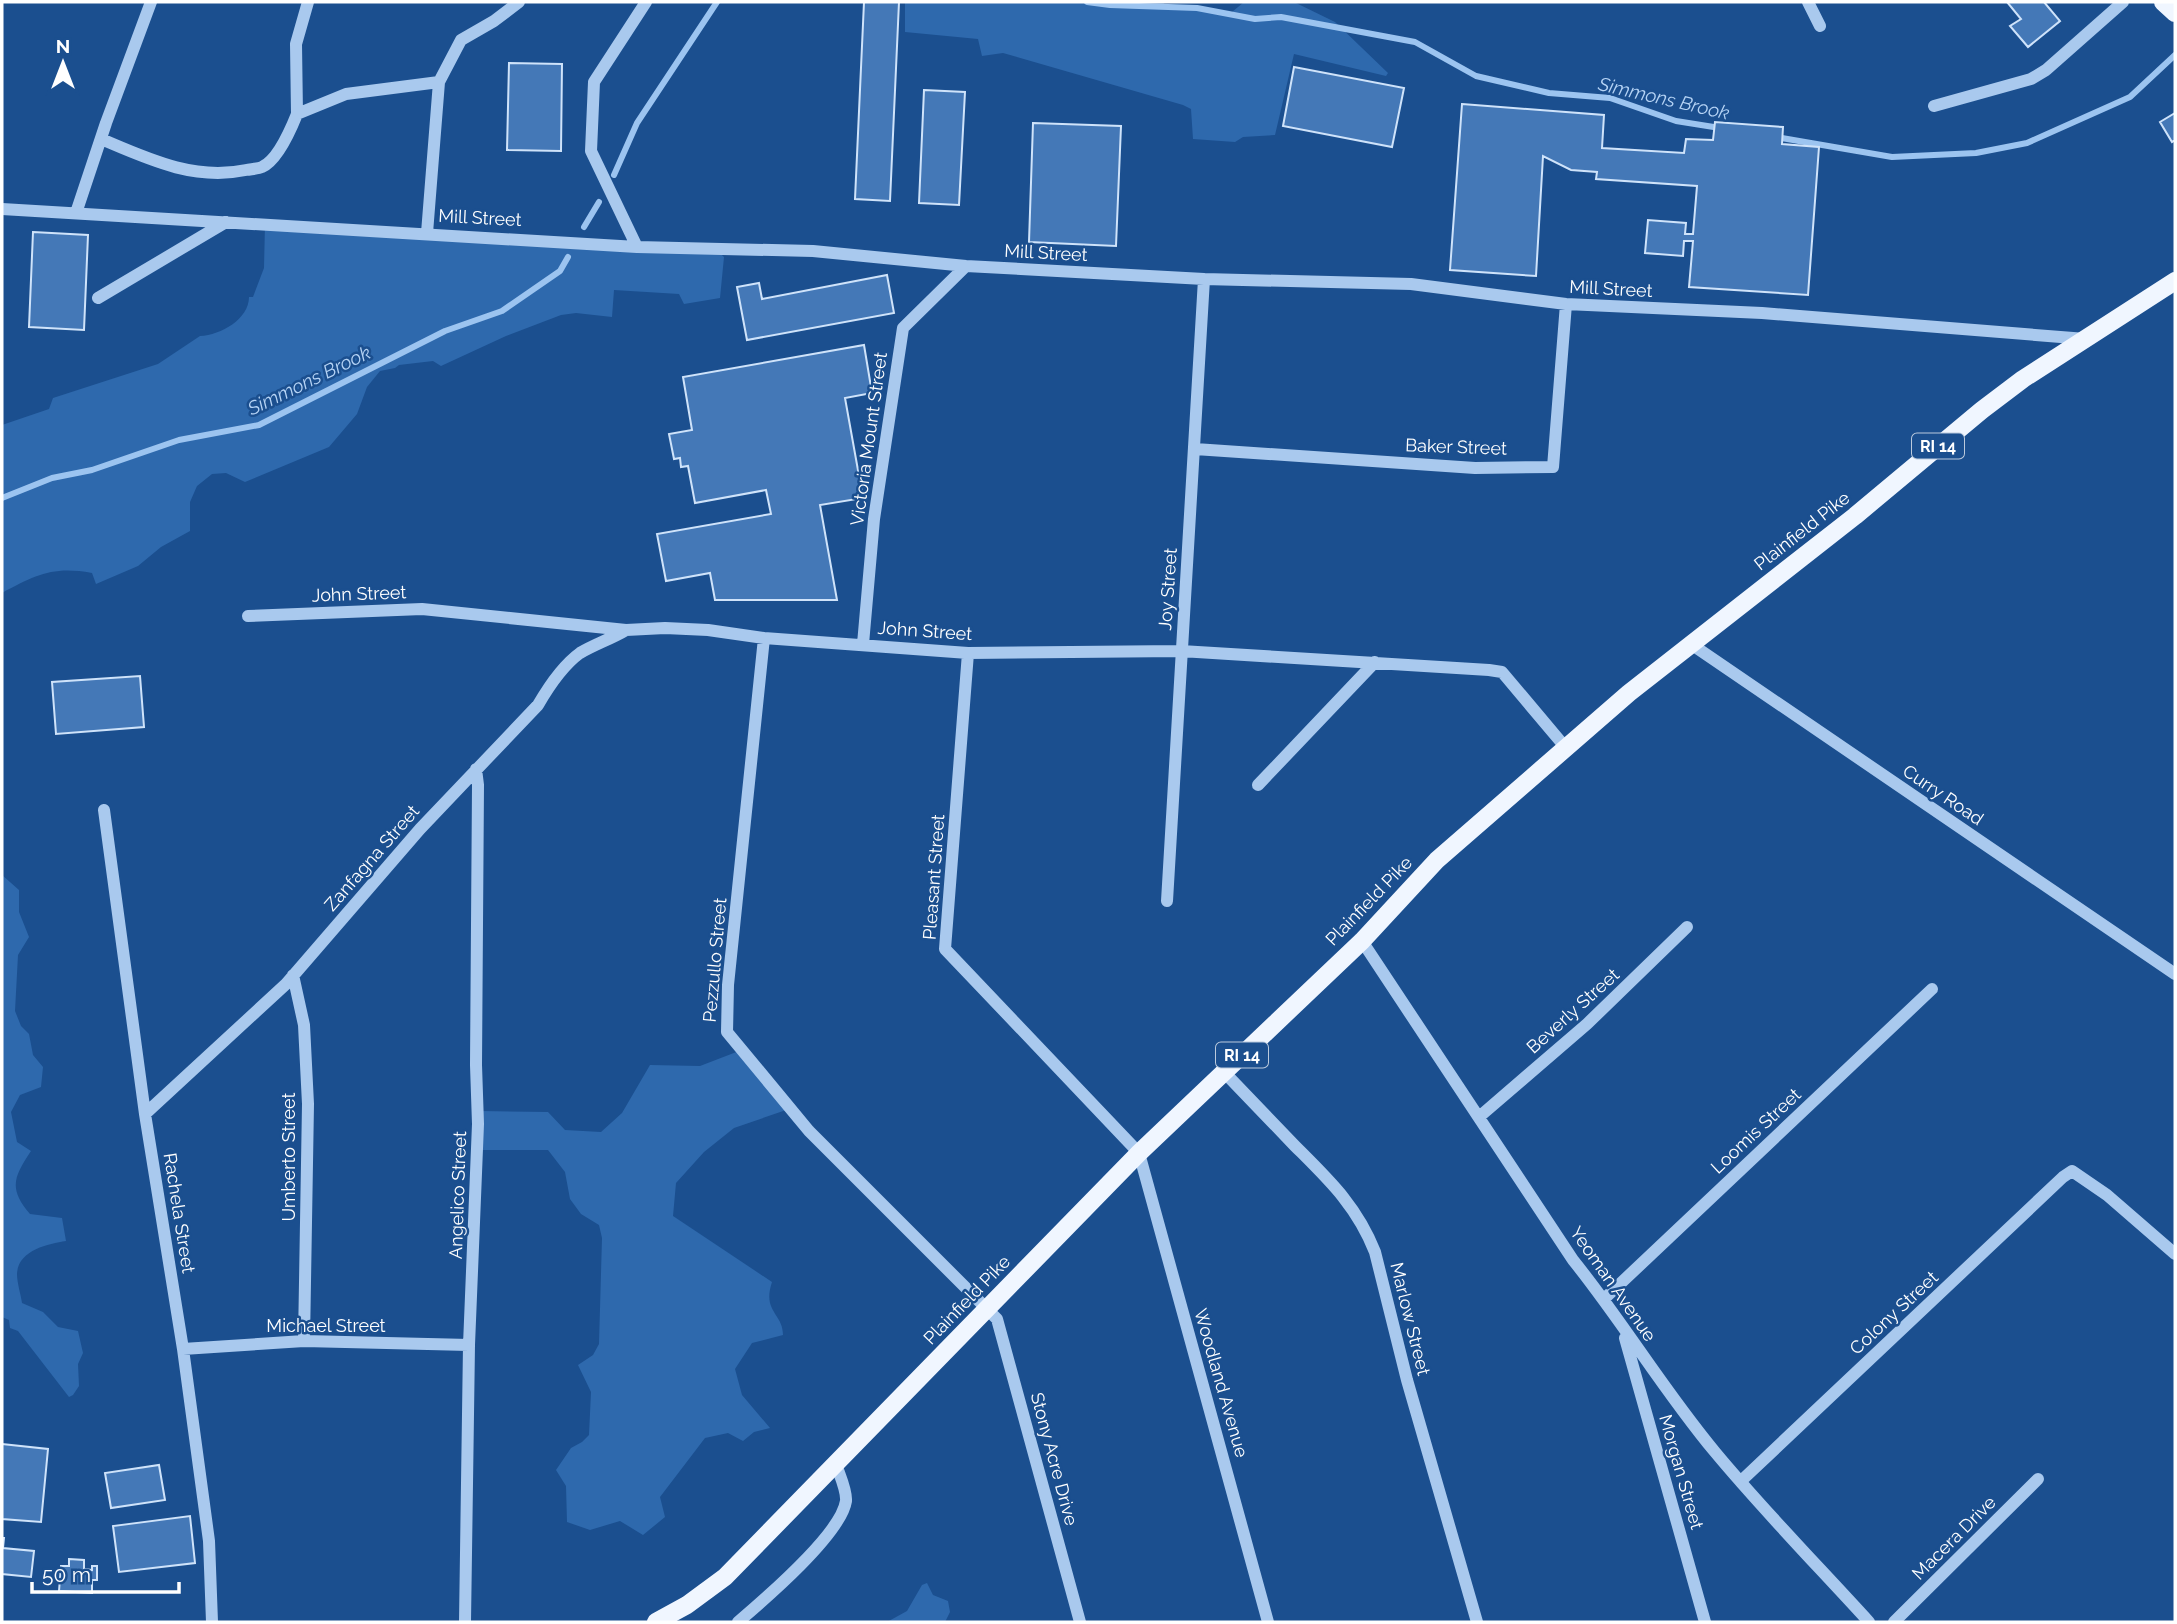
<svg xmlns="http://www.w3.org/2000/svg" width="2177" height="1624" viewBox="0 0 2177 1624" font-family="Raleway,sans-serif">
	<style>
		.green { fill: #2e69ad }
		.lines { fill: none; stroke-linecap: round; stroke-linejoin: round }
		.stream { stroke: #9cc4f0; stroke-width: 6 }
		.building { fill: #4478b7; stroke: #cfe3fa; stroke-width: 2 }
		.minor { stroke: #a9c9ee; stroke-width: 12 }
		.major { stroke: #f0f6ff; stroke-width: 18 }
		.labels { text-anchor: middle; stroke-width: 5; stroke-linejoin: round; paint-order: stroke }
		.shield { fill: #1b4f8f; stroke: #bbcadd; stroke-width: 2 }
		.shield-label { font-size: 16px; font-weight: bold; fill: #fff }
		.street-label { font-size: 18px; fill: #fff; stroke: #1b4f8f }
		.water-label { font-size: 19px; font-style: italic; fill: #b5d3f5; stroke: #1b4f8f }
	</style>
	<rect width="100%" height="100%" fill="#1b4f8f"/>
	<path class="green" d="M905 2H1162L1169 7 1232 12 1244 2H1294L1335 22 1388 73 1386 76 1294 54 1275 135 1243 137 1235 142 1193 139 1191 109 1183 105 1003 53 982 56 978 39 905 32Z
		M265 224 719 252 724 257 720 298 684 304 679 294 614 290 612 317 576 313 561 315 506 336 441 366 433 361 399 365 395 368 380 371 367 387 357 414 329 447 245 482 226 473 212 474 197 486 190 502V531L161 547 138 566 96 584 92 573C52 566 36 575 2 593V425L49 409 53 398 158 364 200 336C221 335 249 319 249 297H253L264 268Z
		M2 875 19 890V912L29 937 18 955 15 1011 21 1026 29 1034 33 1055 43 1067 41 1087 20 1095 11 1112 17 1142 31 1151C14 1177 8 1188 30 1214L62 1218 66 1241C48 1244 18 1250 17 1274 17 1283 21 1295 22 1303L43 1312 58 1327 78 1331 83 1353 78 1364 79 1386 73 1395 69 1397 18 1331 10 1328 9 1320 2 1317Z
		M739 1051 789 1109 734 1128 704 1152 676 1183 673 1216 772 1282C762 1312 783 1313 783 1335L752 1343 735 1369 742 1395 770 1428 754 1432 743 1441 728 1433 705 1438 660 1497 665 1517 643 1535 620 1521 590 1530 567 1522 566 1486 556 1470 571 1448 582 1442 589 1435 591 1392 578 1365 593 1355 599 1344 602 1238 599 1225 581 1214 570 1199 565 1172 548 1150H477L479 1111 548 1112 565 1130 601 1132 622 1113 650 1065 700 1066Z
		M927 1583 933 1595 948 1601 950 1612 945 1622H887L907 1611 922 1585Z"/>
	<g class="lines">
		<path class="stream" d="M1087 2 1110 5 1197 8 1255 19 1281 17 1415 42 1476 76 1549 93 1610 98 1676 121 1720 128
			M1776 137 1892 157 1976 153 2027 143 2130 97 2175 55
			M614 175 637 123 717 2
			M584 227 599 202
			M2 498 52 478 92 470 179 440 259 425 445 331 502 311 560 271 568 257"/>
	</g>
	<path class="building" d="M864 2H899L890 201 855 199Z
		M2007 2H2044L2060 21 2028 47 2010 26 2021 19Z
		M509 63 562 64 561 151 507 150Z
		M1294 67 1404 88 1392 147 1283 126Z
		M924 90 965 92 959 205 919 203Z
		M1462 104 1604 115 1602 148 1684 153 1686 139 1713 140 1715 122 1783 127 1782 144 1819 147 1808 295 1689 287 1693 241H1684L1683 256 1645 253 1648 220 1686 223 1685 234H1693L1697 186 1596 179 1597 172 1571 170 1543 156 1536 276 1450 270Z
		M2175 113V140L2172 142 2160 122Z
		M1033 123 1121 126 1116 246 1029 242Z
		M33 232 88 235 84 330 29 327Z
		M887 275 894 313 747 340 737 287 759 283 762 299Z
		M864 345 872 393 845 398 863 498 820 505 837 600H715L710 573 666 581 657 534 771 514 766 490 695 503 688 466 681 467 680 458 674 459 669 434 692 430 683 377Z
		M140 676 144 727 56 734 52 682Z
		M2 1444 48 1449 41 1522 2 1519Z
		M159 1465 165 1500 111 1508 105 1473Z
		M190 1516 195 1563 119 1572 113 1526Z
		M2 1538H4L3 1548 34 1551 31 1577 2 1574Z
		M69 1559 84 1560V1569L92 1570V1566H97V1580H92V1593L59 1591 61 1566H69Z"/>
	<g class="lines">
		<path class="minor" d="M308 2 296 44 297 114 346 94 439 82
			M1808 2 1820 26
			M1934 106 2031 79 2046 70 2123 2
			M101 139C148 159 194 181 246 170 251 169 258 169 262 167 278 160 291 129 297 114
			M2 209 637 247 813 251 966 266 1204 279 1411 284 1566 304 1762 313 2086 339
			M76 213 106 123 151 2
			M427 233 439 82 461 40 494 21 519 2
			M637 247 591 151 594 82 646 2
			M98 298 226 222
			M1195 449 1475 468 1553 467 1566 304
			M248 616 422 609 626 630 665 628 708 630 764 638 968 653 1181 651 1489 670 1502 672 1566 748
			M764 638 728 985 727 1032 809 1131 997 1319 1080 1622
			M863 644 874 519 903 328 966 266
			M1691 644 2175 974
			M968 653 945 949 1139 1153 1268 1622
			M1258 785 1375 662
			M104 810 145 1114 183 1349 209 1541 212 1622
			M1167 901 1204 279
			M1362 941 1573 1260C1623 1322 1664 1391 1715 1452 1764 1511 1818 1566 1869 1622
			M293 975 304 1025 308 1104 304 1341
			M1224 1072C1248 1097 1271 1121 1295 1146 1329 1180 1357 1206 1375 1252L1407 1380 1477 1622
			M145 1114 286 984 420 829 538 705C549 686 562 666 580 653 595 644 611 639 626 630
			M1479 1117 1587 1024 1687 927
			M1604 1299 1932 989
			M1625 1338 1705 1622
			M183 1349 304 1341 469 1345
			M1741 1481 2063 1177 2072 1171 2107 1195 2175 1254
			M465 1622 469 1345 478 1124 476 1065 478 785 476 769
			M738 1622C765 1599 841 1534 846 1501 847 1490 839 1474 836 1464
			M1894 1622 2038 1479"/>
		<path class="major" d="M2163 2 2175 13
			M656 1622 687 1605 725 1577 1139 1153 1362 941 1437 860 1629 693 1855 516 1982 410 2023 379 2175 281"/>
	</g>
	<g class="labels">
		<g class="shield">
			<rect x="1912" y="433.5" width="52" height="25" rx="5"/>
			<rect x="1216" y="1042.5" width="52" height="25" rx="5"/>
		</g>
		<g class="shield-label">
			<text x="1938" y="452">RI 14</text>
			<text x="1242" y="1061">RI 14</text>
		</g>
		<g class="street-label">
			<text transform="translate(480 218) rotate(3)" y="6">Mill Street</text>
			<text transform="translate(1046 253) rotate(3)" y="6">Mill Street</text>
			<text transform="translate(1611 289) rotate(3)" y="6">Mill Street</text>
			<text transform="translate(869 439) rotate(-82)" y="6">Victoria Mount Street</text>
			<text transform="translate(1456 447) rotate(2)" y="6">Baker Street</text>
			<text transform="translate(1802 531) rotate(-38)" y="6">Plainfield Pike</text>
			<text transform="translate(1168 589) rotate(-86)" y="6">Joy Street</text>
			<text transform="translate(359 594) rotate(-2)" y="6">John Street</text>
			<text transform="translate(925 631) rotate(4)" y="6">John Street</text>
			<text transform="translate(1943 795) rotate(34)" y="6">Curry Road</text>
			<text transform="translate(372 858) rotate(-49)" y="6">Zanfagna Street</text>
			<text transform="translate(934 877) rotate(-86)" y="6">Pleasant Street</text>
			<text transform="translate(1369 901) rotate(-46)" y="6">Plainfield Pike</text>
			<text transform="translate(715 960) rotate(-85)" y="6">Pezzullo Street</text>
			<text transform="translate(1573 1011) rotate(-42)" y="6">Beverly Street</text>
			<text transform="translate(1756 1131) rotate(-43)" y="6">Loomis Street</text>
			<text transform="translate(289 1157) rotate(-90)" y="6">Umberto Street</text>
			<text transform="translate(458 1195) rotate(-88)" y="6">Angelico Street</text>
			<text transform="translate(179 1213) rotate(81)" y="6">Rachela Street</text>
			<text transform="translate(1613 1284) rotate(55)" y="6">Yeoman Avenue</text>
			<text transform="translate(967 1300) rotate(-46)" y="6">Plainfield Pike</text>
			<text transform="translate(1894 1313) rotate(-43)" y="6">Colony Street</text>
			<text transform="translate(1410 1319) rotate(76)" y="6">Marlow Street</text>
			<text x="326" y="1332">Michael Street</text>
			<text transform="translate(1221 1383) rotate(74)" y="6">Woodland Avenue</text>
			<text transform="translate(1054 1459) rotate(75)" y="6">Stony Acre Drive</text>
			<text transform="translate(1681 1472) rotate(74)" y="6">Morgan Street</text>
			<text transform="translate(1954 1538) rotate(-45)" y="6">Macera Drive</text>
		</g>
		<g class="water-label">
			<text transform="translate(1664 98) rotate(13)" y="7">Simmons Brook</text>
			<text transform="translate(309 380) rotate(-26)" y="7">Simmons Brook</text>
		</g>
	</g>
	<rect width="2177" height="1624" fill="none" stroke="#ffffff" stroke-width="7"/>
	<g transform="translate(63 63)" stroke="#1b4f8f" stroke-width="5" paint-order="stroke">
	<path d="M0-5L12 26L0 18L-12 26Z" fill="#ffffff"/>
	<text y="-10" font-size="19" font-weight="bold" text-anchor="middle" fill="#ffffff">N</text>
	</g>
	<path d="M32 1582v10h147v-10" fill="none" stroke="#ffffff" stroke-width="3.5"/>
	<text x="42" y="1582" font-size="21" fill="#ffffff" stroke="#1b4f8f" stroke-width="5" paint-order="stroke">50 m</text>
</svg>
